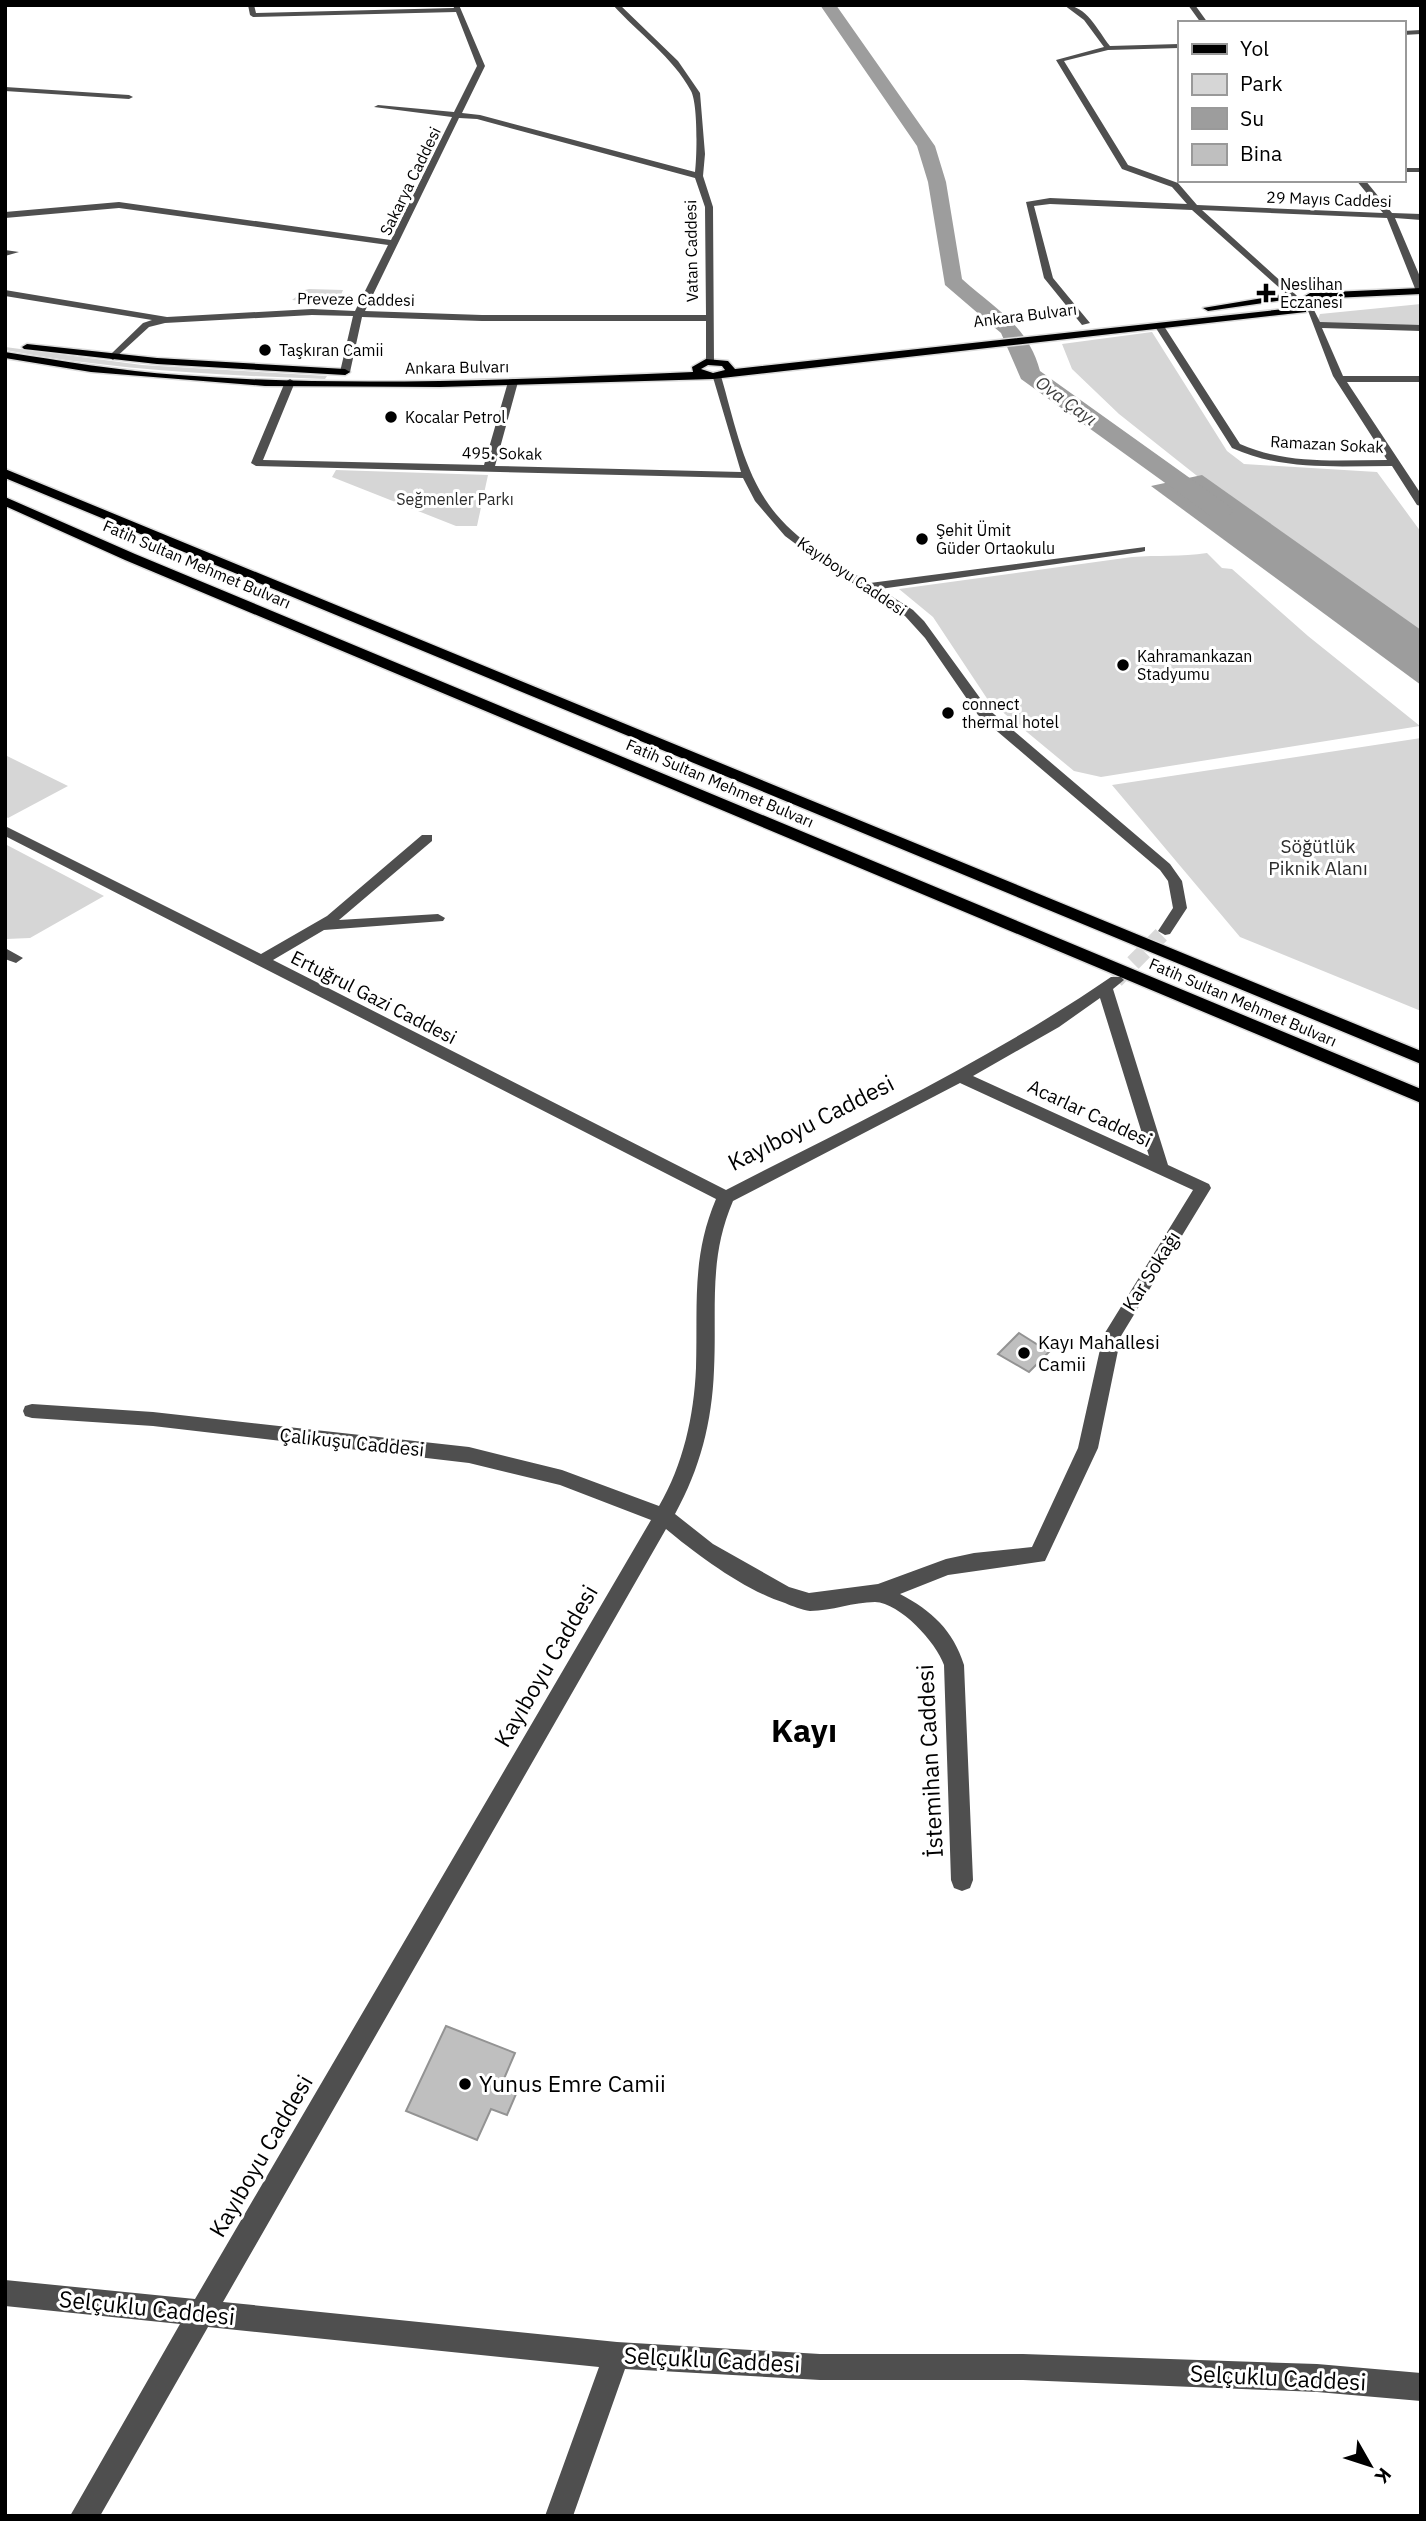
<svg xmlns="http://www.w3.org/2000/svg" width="1426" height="2521" viewBox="0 0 1426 2521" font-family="'IBM Plex Sans',sans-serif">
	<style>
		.green { fill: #d6d6d6 }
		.water { fill: #9d9d9d }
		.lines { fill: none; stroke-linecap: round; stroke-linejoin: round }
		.river { fill: #9d9d9d; fill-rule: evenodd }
		.building { fill: #bfbfbf; stroke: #939393; stroke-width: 2 }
		.minor-tunnel { stroke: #d9d9d9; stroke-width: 16; stroke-dasharray: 16 8; stroke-linecap: butt }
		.major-casing { stroke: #dbdbdb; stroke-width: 3 }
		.highway-casing { stroke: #dbdbdb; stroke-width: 3 }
		.minor { fill: #4f4f4f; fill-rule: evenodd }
		.major { fill: #000; fill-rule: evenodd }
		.highway { fill: #000; fill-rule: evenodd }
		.poi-dot { fill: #000; stroke: #fff; stroke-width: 2.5 }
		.labels { text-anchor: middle; stroke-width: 6; stroke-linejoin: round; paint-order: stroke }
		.far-street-label { font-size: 16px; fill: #000; stroke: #fff }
		.far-poi-label { font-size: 16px; fill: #000; stroke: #fff; text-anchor: start }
		.far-park-label { font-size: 16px; fill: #2d2d2d; stroke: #fff }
		.far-water-label { font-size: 18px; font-style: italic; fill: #3e3e3e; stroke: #fff }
		.park-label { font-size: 19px; fill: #2d2d2d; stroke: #fff }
		.street-label { font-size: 19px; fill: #000; stroke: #fff }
		.poi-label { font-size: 19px; fill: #000; stroke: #fff; text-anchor: start }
		.near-street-label { font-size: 23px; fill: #000; stroke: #fff }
		.near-poi-label { font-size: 23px; fill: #000; stroke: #fff; text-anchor: start }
		.near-district-label { font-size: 32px; font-weight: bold; fill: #000; stroke: #fff }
	</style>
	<rect width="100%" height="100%" fill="#fff"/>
	<path class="green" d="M305 290 309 289 343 290 340 297 327 303 292 300Z
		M1421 304V326L1316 325 1320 314Z
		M1152 332 1227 451 1244 464 1377 472 1421 532V631L1206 483 1119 414 1072 369 1062 344Z
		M5 347 142 365 327 376 325 379C218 375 111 370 5 350Z
		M336 470 488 475 477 526H456L332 477Z
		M1207 553 1222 568 1232 569 1308 636 1420 726 1101 777 1074 771 988 700 933 617 899 589 1132 557C1158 555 1181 557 1207 553Z
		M1421 738V1011L1240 937 1112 785Z
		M5 756H7L68 786 8 818 5 816Z
		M5 844 104 896 30 938 6 939Z"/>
	<path class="water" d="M1202 475 1421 630V685L1151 486Z"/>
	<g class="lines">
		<path class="river" d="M820 5H836L935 146 946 182 962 279C995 309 1028 325 1040 371L1229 506 1233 511 1229 516H1211L1021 379 1001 333 945 285 928 182 917 146Z"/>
	</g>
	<path class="building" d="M1019 1333 1049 1352 1029 1372 998 1354Z
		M446 2026 515 2053 503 2081 519 2087 507 2115 491 2109 477 2140 406 2111Z"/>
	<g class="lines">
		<path class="minor-tunnel" d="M1116 980 1165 931"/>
		<defs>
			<path id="major" d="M1421 288V294L1310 299 1305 296 1310 293Z
				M1287 294 1290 295V299L1208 311 1203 308Z
				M1303 307 1306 308V312L713 379 440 387 265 386 91 372 5 358V352C63 361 120 371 179 375 350 388 522 379 693 372L692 367 706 359 728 361 735 369ZM708 365 722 366 725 370 713 373 701 369Z
				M27 344 157 358 345 369 350 372 345 375 157 364 24 349 22 347Z"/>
			<path id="highway" d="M5 469 1421 1051V1064L5 478Z
				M5 497 135 554 1421 1089V1103L125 560 5 506Z"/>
		</defs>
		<use href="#major" class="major-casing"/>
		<use href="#highway" class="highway-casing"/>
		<path class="minor" d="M248 5H254L256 13 454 8 453 5H459L485 66 462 113 480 115 695 172C697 156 698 104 691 91 673 57 638 33 613 5H620L678 61 700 93 705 154 703 176 713 207 714 363 706 361V321H482L362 317 350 372 345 375 340 372 353 316 312 315 165 323 149 327 113 360 108 357 110 355 143 323 152 320 5 296V290L167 317 312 309 355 311 388 245 119 208 5 218V212L119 202 391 240 452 117 374 107 378 105 454 112 477 66 456 12 253 17 250 15ZM459 118 477 119 695 178 705 207 706 315H482L365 311Z
			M1064 5C1087 5 1097 30 1110 46L1179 44V48L1108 50 1064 61 1128 165 1178 183 1197 205 1383 213 1356 180H1365L1392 213 1421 214V220L1395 218 1421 279V294L1416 291 1387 218 1202 210 1295 294 1297 296 1292 299 1192 210 1050 204 1034 206 1053 278 1090 323 1082 325 1044 278 1026 202 1050 198 1187 204 1172 187 1122 169 1056 60 1104 47 1084 20Z
			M1188 5H1195L1208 23H1201Z
			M1421 30V34L1403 35V31Z
			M5 87 129 95 133 97 129 99 5 91Z
			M1403 168H1421V172H1403Z
			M5 250 19 252 5 256Z
			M1307 308H1313L1320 322 1421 325V331L1322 328 1343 376H1421V382H1347L1421 494V506L1417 505 1392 466C1337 466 1283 471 1232 448L1154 325 1162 323 1240 444C1287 465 1337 460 1387 460L1333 376Z
			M712 374 721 376C733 417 742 463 765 499 789 537 832 561 870 583L1145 547V551L1141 552 880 589 913 610 924 621 988 709 1170 864 1182 881 1187 908 1170 934 1165 935 1158 931 1173 908 1168 881 1160 870 978 715 925 638 905 616 824 565 785 536 755 501 743 478 256 466 251 463 285 382 290 379 295 382 263 460 484 465 508 382 513 379 518 382 495 466 741 472Z
			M5 826 261 954 327 916 422 835H432V841L339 920 438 914 445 918 443 921 324 930 273 960 726 1190C856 1123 990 1060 1111 977H1121L1124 980 1113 989 1168 1165 1209 1184 1211 1188 1121 1336 1098 1448 1045 1561 948 1575 900 1594C932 1611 953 1630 964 1665L973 1880 970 1888 962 1891 954 1888 951 1880 944 1665C936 1642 900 1603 875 1602 853 1602 832 1611 810 1611 802 1610 792 1606 785 1603 746 1591 697 1555 666 1529L223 2302 617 2342 820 2354H1023L1317 2364 1421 2373V2401L1317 2392 1023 2380H820L625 2369 573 2516H545L599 2367 208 2327 100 2516H70L180 2324 5 2306V2280L195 2299 651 1520 560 1485 469 1463 153 1426 32 1418 25 1416 23 1411 25 1406 32 1404 153 1412 469 1447 562 1470 659 1506C683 1465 694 1416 696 1368 698 1307 691 1258 716 1199L5 836ZM1100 998 1149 1156 973 1076 1059 1027ZM960 1083 1193 1190 1103 1336 1078 1448 1032 1547 974 1553 946 1559 878 1584 809 1593 789 1587 713 1544 675 1514C700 1469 712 1422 714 1370 717 1309 708 1259 733 1201Z
			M5 948 23 958 16 963 5 959Z"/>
		<use href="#major" class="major"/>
		<use href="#highway" class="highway"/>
	</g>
	<g class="poi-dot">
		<path d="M1262.5 282.5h7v7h7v7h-7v7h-7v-7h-7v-7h7z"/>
		<circle cx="265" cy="350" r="7"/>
		<circle cx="391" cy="417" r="7"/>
		<circle cx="922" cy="539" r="7"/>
		<circle cx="1123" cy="665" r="7"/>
		<circle cx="948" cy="713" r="7"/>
		<circle cx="1024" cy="1353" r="7"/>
		<circle cx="465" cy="2084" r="7"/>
	</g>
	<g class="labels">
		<g class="far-street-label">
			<text transform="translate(410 181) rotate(-64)" y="6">Sakarya Caddesi</text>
			<text transform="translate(1329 199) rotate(2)" y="6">29 Mayıs Caddesi</text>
			<text transform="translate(691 251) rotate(-91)" y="6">Vatan Caddesi</text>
			<text transform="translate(356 299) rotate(1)" y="6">Preveze Caddesi</text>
			<text transform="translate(1025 315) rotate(-7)" y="6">Ankara Bulvarı</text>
			<text transform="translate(457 367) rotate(-1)" y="6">Ankara Bulvarı</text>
			<text transform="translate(1327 444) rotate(3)" y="6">Ramazan Sokak</text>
			<text transform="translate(502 453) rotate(1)" y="6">495. Sokak</text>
			<text transform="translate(197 564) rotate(23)" y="6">Fatih Sultan Mehmet Bulvarı</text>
			<text transform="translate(852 576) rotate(34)" y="6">Kayıboyu Caddesi</text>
			<text transform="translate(720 783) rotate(23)" y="6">Fatih Sultan Mehmet Bulvarı</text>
			<text transform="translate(1243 1002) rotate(23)" y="6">Fatih Sultan Mehmet Bulvarı</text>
		</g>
		<g class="far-poi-label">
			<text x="1280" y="290">Neslihan<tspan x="1280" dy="18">Eczanesi</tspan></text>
			<text x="279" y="356">Taşkıran Camii</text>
			<text x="405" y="423">Kocalar Petrol</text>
			<text x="936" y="536">Şehit Ümit<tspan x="936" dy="18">Güder Ortaokulu</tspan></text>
			<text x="1137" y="662">Kahramankazan<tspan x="1137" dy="18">Stadyumu</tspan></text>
			<text x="962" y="710">connect<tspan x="962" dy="18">thermal hotel</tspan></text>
		</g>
		<g class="far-park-label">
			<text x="455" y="505">Seğmenler Parkı</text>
		</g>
		<g class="far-water-label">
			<text transform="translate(1066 401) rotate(36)" y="6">Ova Çayı</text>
		</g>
		<g class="park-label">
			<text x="1318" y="853">Söğütlük<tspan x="1318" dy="22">Piknik Alanı</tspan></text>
		</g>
		<g class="street-label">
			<text transform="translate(374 997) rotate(27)" y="7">Ertuğrul Gazi Caddesi</text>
			<text transform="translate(1090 1113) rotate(25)" y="7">Acarlar Caddesi</text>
			<text transform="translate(1151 1271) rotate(-58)" y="7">Kar Sokağı</text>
			<text transform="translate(352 1442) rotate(6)" y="7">Çalıkuşu Caddesi</text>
		</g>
		<g class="poi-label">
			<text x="1038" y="1349">Kayı Mahallesi<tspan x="1038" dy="22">Camii</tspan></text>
		</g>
		<g class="near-street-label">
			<text transform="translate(811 1123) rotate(-27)" y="8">Kayıboyu Caddesi</text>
			<text transform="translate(546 1666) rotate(-60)" y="8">Kayıboyu Caddesi</text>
			<text transform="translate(930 1761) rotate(-93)" y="8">İstemihan Caddesi</text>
			<text transform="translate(261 2156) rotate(-60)" y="8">Kayıboyu Caddesi</text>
			<text transform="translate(147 2308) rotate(6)" y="8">Selçuklu Caddesi</text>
			<text transform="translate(712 2360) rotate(3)" y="8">Selçuklu Caddesi</text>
			<text transform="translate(1278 2378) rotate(3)" y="8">Selçuklu Caddesi</text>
		</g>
		<g class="near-poi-label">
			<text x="479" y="2092">Yunus Emre Camii</text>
		</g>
		<g class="near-district-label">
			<text x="804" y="1742">Kayı</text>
		</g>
	</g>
	<rect width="1426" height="2521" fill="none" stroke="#000000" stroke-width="14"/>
	<rect x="1178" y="21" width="228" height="161" fill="#ffffff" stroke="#999999" stroke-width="2"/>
	<rect x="1192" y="44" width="35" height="10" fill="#000000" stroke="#999999" stroke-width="2"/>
	<text x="1240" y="56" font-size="21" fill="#000000">Yol</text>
	<rect x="1192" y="74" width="35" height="21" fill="#d6d6d6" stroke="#999999" stroke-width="2"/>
	<text x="1240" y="91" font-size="21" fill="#000000">Park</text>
	<rect x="1192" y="108" width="35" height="21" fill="#9d9d9d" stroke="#999999" stroke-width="2"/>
	<text x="1240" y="126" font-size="21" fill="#000000">Su</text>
	<rect x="1192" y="144" width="35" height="21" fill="#bfbfbf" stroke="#999999" stroke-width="2"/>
	<text x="1240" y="161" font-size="21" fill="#000000">Bina</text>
	<g transform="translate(1370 2465) rotate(129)" stroke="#ffffff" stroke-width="5" paint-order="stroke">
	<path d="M0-5L12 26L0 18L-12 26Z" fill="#000000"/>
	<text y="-10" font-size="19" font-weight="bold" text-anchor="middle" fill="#000000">K</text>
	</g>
</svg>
